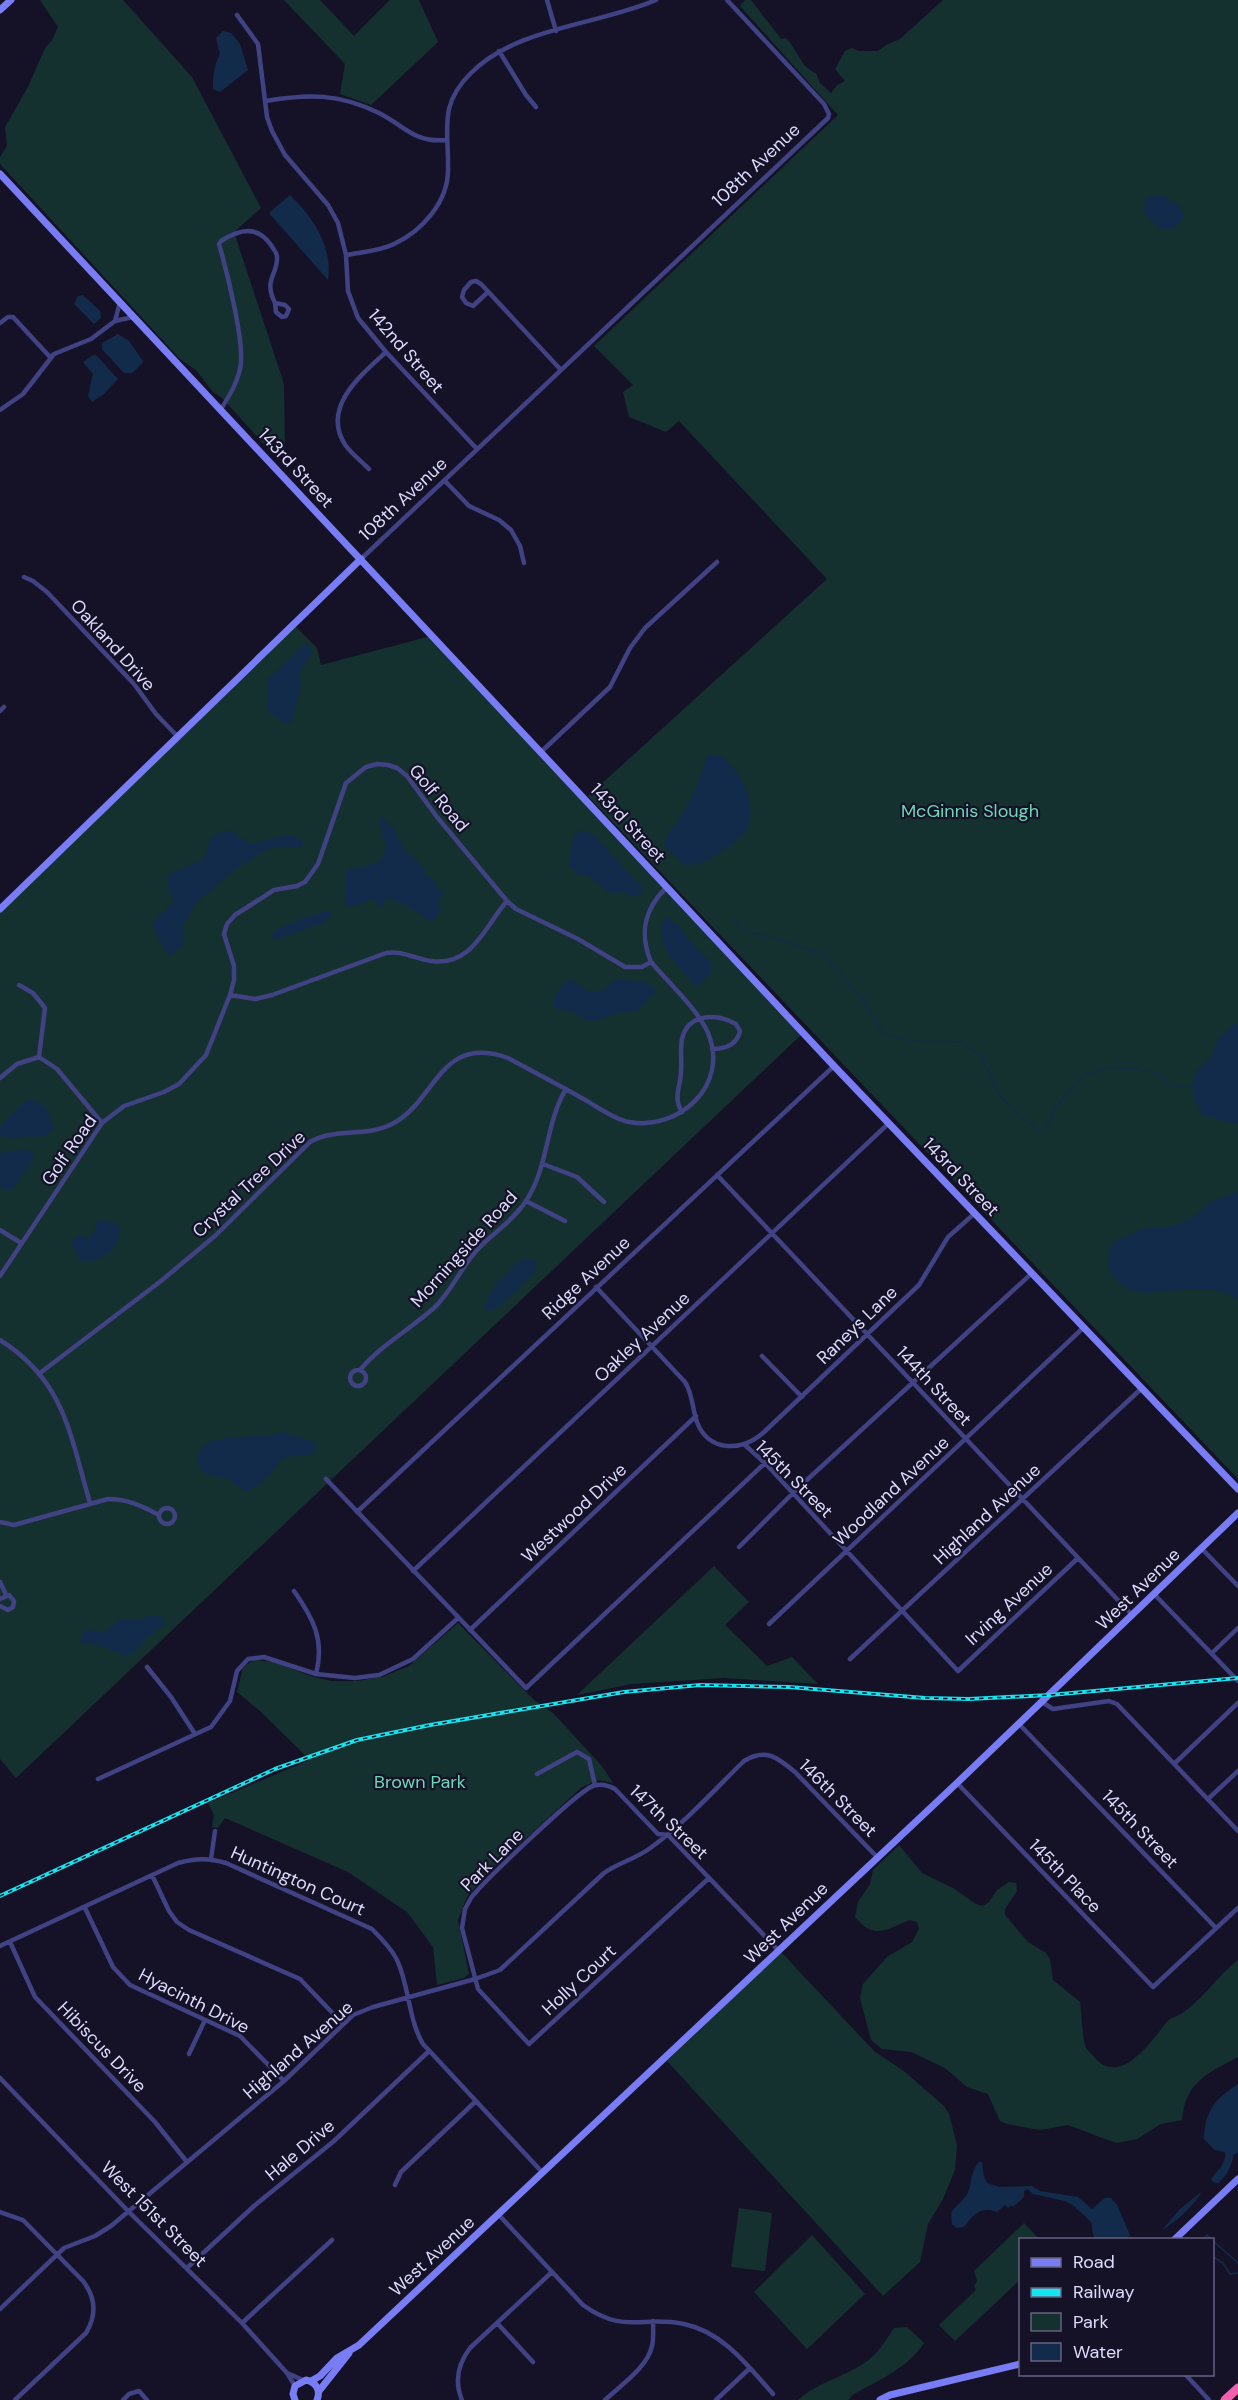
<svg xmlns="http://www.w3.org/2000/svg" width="1238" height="2400" viewBox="0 0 1238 2400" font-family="'DM Sans',sans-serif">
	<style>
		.green { fill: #15312f }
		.water { fill: #132b4b }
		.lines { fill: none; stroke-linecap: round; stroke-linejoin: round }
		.stream { stroke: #132b4b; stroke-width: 1.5 }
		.street { stroke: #414283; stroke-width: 4.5 }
		.secondary { stroke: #797df5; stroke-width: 7 }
		.highway { stroke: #f35faf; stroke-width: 9 }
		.rail-casing { stroke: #16e4ee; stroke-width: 4 }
		.rail { stroke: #151228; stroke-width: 1.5; stroke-dasharray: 4.5; stroke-linecap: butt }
		.labels { text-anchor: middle; stroke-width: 4.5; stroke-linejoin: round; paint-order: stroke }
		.street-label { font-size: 18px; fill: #dddbfc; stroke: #151228 }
		.park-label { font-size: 18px; fill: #6cd8b7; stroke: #151228 }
	</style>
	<rect width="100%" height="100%" fill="#151228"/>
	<path class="green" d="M40 0H123L192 77 261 208 234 232 284 384 285 453 273 454 222 398 213 392 196 370 180 359 0 164V157L7 146 5 127 28 87 45 48 52 40 58 27Z
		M284 0H320L354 36 390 0H419L438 42 371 105 340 94 345 64Z
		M745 0H751L781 39 786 38C797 49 801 68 816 73L820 83 831 93 837 85 845 81 835 69 845 51 852 48 858 51H878L886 45 900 39 943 0H1238V1479L588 796 827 579 679 421 666 432 629 417 623 392 633 385 594 346 838 115 740 6Z
		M295 626 317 648 321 665 431 636 801 1035 16 1778 0 1759V908Z
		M714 1566 749 1602 725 1625 767 1666 792 1657 818 1684 723 1678 632 1684 577 1695Z
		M458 1623 533 1699 554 1714 601 1765 613 1783 599 1780 582 1787 488 1873 467 1897 458 1920 469 1974 464 1978 437 1985 433 1947 407 1912 348 1872 225 1818 218 1828 212 1827 214 1815 208 1803 310 1760 261 1712 237 1692 243 1668 250 1662 256 1660 273 1662 314 1677 331 1681H357L382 1677 409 1666Z
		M899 1845 922 1873 953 1888 976 1904 983 1906 989 1902 997 1890 1009 1882 1016 1883 1017 1891 1005 1909V1915L1028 1942 1046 1953 1050 1959 1053 1980 1080 2002C1082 2014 1082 2038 1086 2048 1088 2051 1093 2055 1095 2058 1120 2087 1152 2041 1166 2023 1170 2017 1179 2016 1185 2011 1205 1997 1218 1975 1238 1960V2057C1208 2073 1185 2082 1182 2120L1161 2124 1137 2139 1116 2143 1068 2125 1040 2130 1007 2124 1000 2121 988 2094 967 2087 945 2068 911 2052 882 2049 871 2040 860 1998 863 1984 887 1957 912 1942 919 1929 917 1922 910 1920C886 1929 875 1941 855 1917L858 1902 870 1884 873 1870Z
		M781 1952 874 2051 905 2072 944 2106 949 2114 957 2145 955 2170 943 2199 928 2224 920 2262 883 2296 667 2061Z
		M739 2208 772 2213 765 2271 731 2267Z
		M1024 2223 1039 2239 1020 2240V2280L955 2341 939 2325 976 2290 974 2286 977 2281 974 2271Z
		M812 2235 865 2294 807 2349 754 2292Z
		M907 2327 924 2343C908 2368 879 2380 854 2394L848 2400H798C819 2381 849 2376 871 2358 881 2349 887 2338 894 2328Z"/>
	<path class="water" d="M223 31 231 33 240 44 248 70 220 92 213 89C213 77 214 65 220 54L216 38Z
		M290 195C313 217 333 247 328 280L269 213Z
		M1152 195H1161L1181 207 1184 218C1167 238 1158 230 1144 211L1145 201Z
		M83 295 100 311 101 318 94 324 74 304 78 296Z
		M118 334 129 341 143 361 142 364 132 373H124L102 349V343Z
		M93 355H96L118 379 104 394 92 402 88 396 93 374 83 362Z
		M305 644 310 646 313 653 299 673 301 686 292 723 285 724 267 710V680Z
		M712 755 722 756C741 772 760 806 746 830 741 838 730 846 722 851 709 860 699 866 684 865L665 847C665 831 678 823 685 810 694 793 702 776 706 757Z
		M381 817C395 823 397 841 406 851 413 860 423 862 426 876L431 877 439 890 443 891V894L438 902 441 911 432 922 409 907 389 898 386 899 383 907 379 906 374 898C364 902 355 910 345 905L346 872C356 863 376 871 384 854 390 841 376 828 381 817Z
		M229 830 251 844C267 841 291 828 304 842L301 848 288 846 268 849 236 869 196 903 184 925 183 945 169 957 152 926 158 917 174 903 168 886 169 874 202 860 207 853 210 839 216 834Z
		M579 830 593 834 639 884 643 889 642 893 634 897 624 892 611 894 587 875H580L569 867C570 856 571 838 579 830Z
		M325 911 331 912V916L324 923 275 940 271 937C276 924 311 917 325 911Z
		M668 917 678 925 687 938 711 961V973L699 986 694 984 668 954 662 939V923Z
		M572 979 588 991H603L612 981 617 979 647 982 656 991 637 1011 618 1013 592 1022 568 1011 553 1008C555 997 559 983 572 979Z
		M1238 1024V1124L1208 1117 1202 1114 1193 1096V1086L1196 1071 1212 1057 1217 1041 1233 1025Z
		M28 1099C41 1100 55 1116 53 1129L45 1136 34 1137 32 1134C24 1139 10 1139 0 1136V1129L5 1121Z
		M22 1150 32 1151 34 1157 15 1187 6 1191 0 1186V1153Z
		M1238 1191V1299L1226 1293 1214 1290H1183L1148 1293 1129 1290 1117 1281 1108 1268 1109 1249 1115 1241 1145 1228 1175 1226 1193 1217 1210 1203Z
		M101 1220 112 1222 120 1228C122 1248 99 1265 81 1261L72 1246V1241L77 1236 89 1237 95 1230 96 1224Z
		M525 1258 534 1260 536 1265 535 1272C524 1282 501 1310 487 1311L485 1308C489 1289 509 1268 525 1258Z
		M282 1432 315 1442 316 1450 308 1456H291L283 1459 261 1484 245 1492 229 1479 205 1474C199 1469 198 1465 198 1458 197 1429 263 1441 282 1432Z
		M154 1615 162 1617 165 1624 147 1638 135 1652 127 1656 97 1645 80 1643 81 1636 86 1630 106 1632 119 1620 141 1619Z
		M1238 2084V2153L1234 2154C1231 2166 1228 2175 1218 2183L1213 2182 1211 2179C1217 2171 1227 2163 1225 2152L1215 2150 1204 2139C1205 2111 1215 2099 1238 2084Z
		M979 2162H982L984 2177 987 2183 999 2187 1032 2186 1040 2191 1078 2197 1092 2209 1105 2198H1111L1117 2205 1130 2235 1127 2239H1094L1091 2222 1074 2206 1065 2201 1033 2194 1028 2189 1024 2191V2197L1013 2207 1011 2205 1008 2208 1005 2205 997 2212C981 2206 973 2214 964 2227L956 2228 952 2224 951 2213C956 2205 966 2199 969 2190 972 2179 971 2172 979 2162Z
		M1200 2193H1201C1193 2206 1175 2223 1162 2230L1180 2209Z"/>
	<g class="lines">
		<path class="stream" d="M732 918 741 928 750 932 788 942 824 956 861 997 883 1033 911 1041 961 1042 981 1056 998 1092 1010 1107 1039 1131H1043L1050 1121 1054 1109 1084 1075 1112 1067 1129 1069 1136 1067 1141 1071 1156 1072 1173 1086H1193
			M1202 2240 1207 2235 1212 2240
			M1212 2240 1238 2263
			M1212 2256 1223 2263 1230 2274 1238 2273"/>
		<path class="street" d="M547 0 556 31
			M237 15 258 44 267 117 272 131 285 155 328 205 338 223 346 255 348 291 358 318 386 352 477 449
			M499 51 526 95 536 107
			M265 101C308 94 338 93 379 113 405 126 414 143 446 140
			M346 255C362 252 380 251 394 244 422 231 448 202 448 170 449 130 438 105 471 73 517 27 598 25 656 0
			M488 292 473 306 466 303 462 297 464 290 471 282 476 281 481 284 561 370
			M115 321 120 302
			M0 323 8 317H13L50 357
			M221 409C230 395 239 380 241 363 243 336 227 272 219 244L221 241C240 229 257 225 271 245 273 249 277 252 277 257 278 275 263 279 275 303L285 305 289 309 286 316 282 317 276 312 275 303
			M0 410 23 394 54 354 91 339 115 321 133 317
			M369 469C362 462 352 454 346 446 320 408 361 375 386 352
			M445 481 469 506 499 520 511 530 520 546 524 563
			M361 559 828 118 829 114 824 104 727 0
			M24 577 33 581 47 592 134 684 156 714 178 737
			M0 711 4 707
			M541 752 610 687 630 648 645 628 717 562
			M19 985 33 993 45 1008 39 1057
			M230 995 255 999 272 995 386 953C401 950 415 959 431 961 472 967 485 926 507 901
			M0 1078 17 1064 39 1057 57 1069 102 1123
			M682 1112C673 1097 680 1089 681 1072 682 1061 680 1050 682 1039 688 1013 717 1013 736 1024L740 1031C737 1045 725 1049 712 1049
			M543 1164 577 1177 604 1202
			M717 1175 1133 1616
			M526 1201 565 1221
			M0 1230 21 1243
			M0 1276 102 1123 124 1106 164 1092 179 1084 206 1055 230 995 234 980V966L224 934 227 924 235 915 274 890 297 886 305 882 318 864 346 783 366 767 377 764 388 765 397 768 407 776 437 817 507 901 516 909 578 939 625 967H642L651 962
			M596 1287 685 1382C693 1395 692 1408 697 1422 708 1452 742 1452 763 1433L919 1285 948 1237 975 1213
			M0 1340C65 1381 70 1435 90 1503
			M762 1356 802 1397
			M360 1370C380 1346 410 1329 434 1308 452 1291 461 1267 478 1249 494 1232 513 1221 526 1201 549 1166 545 1124 566 1089
			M350 1378a8 8 0 1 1 16 0a8 8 0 1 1-16 0Z
			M40 1373 161 1281 216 1235 310 1142C336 1127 367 1138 394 1123 437 1099 440 1034 508 1058 532 1071 557 1084 580 1097 595 1105 613 1119 629 1122 679 1131 730 1085 708 1033 699 1011 667 981 651 962 639 933 644 909 667 887
			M746 1446 765 1463 958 1671 1078 1558
			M326 1479 526 1688 765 1463
			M159 1516a8 8 0 1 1 16 0a8 8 0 1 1-16 0Z
			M357 1512 834 1066
			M0 1522 14 1525 108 1499C128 1499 142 1506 159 1515
			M739 1547 796 1490 1032 1273
			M1202 1549 1238 1586
			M413 1571 889 1123
			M0 1582 6 1595
			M294 1591C313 1618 325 1640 316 1674
			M1155 1595 1238 1681
			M0 1599 9 1595 14 1601 13 1607 8 1610 0 1606
			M769 1624 1083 1328
			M470 1630 696 1416
			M1212 1653 1238 1628
			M850 1659 1142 1388
			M147 1667 171 1697 195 1734
			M1042 1702 1053 1709 1109 1701 1117 1704 1238 1831
			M1019 1724 1216 1928
			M1174 1764 1238 1703
			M537 1774 577 1752 589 1759 595 1785
			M98 1779 211 1727 230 1701 237 1671 248 1659 264 1657 316 1674 355 1678 379 1675 413 1659 458 1618
			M957 1783 1153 1987 1238 1908
			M1208 1799 1238 1771
			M211 1859 215 1831
			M152 1875 169 1911 177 1922 189 1930 300 1979 343 2024
			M709 1878 529 2044 478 1989 462 1928 465 1909 471 1898C483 1882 578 1791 593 1786 601 1783 608 1785 615 1789L658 1834 668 1835 779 1951
			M85 1908 113 1967 130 1985 240 2036 284 2081
			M10 1942 35 1997 155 2122 187 2162
			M0 1946 178 1863C196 1858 209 1858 226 1863L372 1929C381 1938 390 1947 396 1958 409 1983 408 2019 423 2044L542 2172
			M189 2054 205 2020
			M0 2078 128 2211 242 2323 287 2373 295 2386
			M395 2185 401 2172 476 2101
			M0 2212 23 2220 83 2281C96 2298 97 2315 86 2333L15 2400
			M498 2214 583 2305C625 2335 641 2315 684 2324 723 2332 748 2366 773 2394
			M187 2268 254 2206 334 2141 429 2051
			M0 2309 64 2248 95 2236 111 2226 284 2081 353 2015 373 2007 475 1979 500 1970 604 1873C618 1863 635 1859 649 1849 684 1824 713 1791 744 1761 766 1748 777 1757 795 1772L877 1857
			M242 2323 332 2240
			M497 2323 533 2362
			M287 2373 303 2380
			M1185 2374 1209 2400
			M123 2400 129 2394 139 2391 147 2400
			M462 2400C454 2381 458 2364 470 2348L552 2272
			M605 2400C621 2385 647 2368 652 2346 654 2338 653 2329 653 2321
			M716 2400 750 2368"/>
		<path class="secondary" d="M0 10 11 0
			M0 174 834 1066 1238 1489
			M0 909 361 559
			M1174 2240 1238 2179
			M311 2381 320 2376 337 2358 359 2345 957 1783 1238 1513
			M319 2391 349 2353
			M295 2400 293 2394 295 2386 306 2380C316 2382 321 2390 317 2400
			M880 2400 890 2395 1020 2364"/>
		<path class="highway" d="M1225 2400 1238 2388"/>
		<defs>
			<path id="rail" d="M0 1896 275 1769 357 1740 430 1725 624 1692 700 1685 789 1687 925 1698 969 1699 1050 1695 1238 1678"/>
		</defs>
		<use href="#rail" class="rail-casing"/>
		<use href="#rail" class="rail"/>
	</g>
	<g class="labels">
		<g class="street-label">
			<text transform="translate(756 165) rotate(-43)" y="6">108th Avenue</text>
			<text transform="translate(406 351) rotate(49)" y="6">142nd Street</text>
			<text transform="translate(296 468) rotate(47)" y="6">143rd Street</text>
			<text transform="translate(403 499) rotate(-43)" y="6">108th Avenue</text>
			<text transform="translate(113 645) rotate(48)" y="6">Oakland Drive</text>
			<text transform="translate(439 798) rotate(50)" y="6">Golf Road</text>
			<text transform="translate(628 823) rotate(47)" y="6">143rd Street</text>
			<text transform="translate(69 1150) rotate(-55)" y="6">Golf Road</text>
			<text transform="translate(961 1177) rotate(46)" y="6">143rd Street</text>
			<text transform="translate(249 1184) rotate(-43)" y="6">Crystal Tree Drive</text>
			<text transform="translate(464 1249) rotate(-48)" y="6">Morningside Road</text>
			<text transform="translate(586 1278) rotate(-43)" y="6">Ridge Avenue</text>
			<text transform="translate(857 1325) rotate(-44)" y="6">Raneys Lane</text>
			<text transform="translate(642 1337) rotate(-43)" y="6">Oakley Avenue</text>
			<text transform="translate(934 1386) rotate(47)" y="6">144th Street</text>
			<text transform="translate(794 1479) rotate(45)" y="6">145th Street</text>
			<text transform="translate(891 1491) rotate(-43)" y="6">Woodland Avenue</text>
			<text transform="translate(574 1513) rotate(-43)" y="6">Westwood Drive</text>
			<text transform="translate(987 1514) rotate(-43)" y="6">Highland Avenue</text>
			<text transform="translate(1138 1589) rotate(-44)" y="6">West Avenue</text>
			<text transform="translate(1009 1604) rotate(-43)" y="6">Irving Avenue</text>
			<text transform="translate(838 1798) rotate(45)" y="6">146th Street</text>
			<text transform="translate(669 1822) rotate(43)" y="6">147th Street</text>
			<text transform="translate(1140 1829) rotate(46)" y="6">145th Street</text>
			<text transform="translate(492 1860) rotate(-45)" y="6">Park Lane</text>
			<text transform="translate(1065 1876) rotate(46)" y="6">145th Place</text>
			<text transform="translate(298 1881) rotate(24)" y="6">Huntington Court</text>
			<text transform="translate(786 1923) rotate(-44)" y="6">West Avenue</text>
			<text transform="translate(579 1980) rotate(-43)" y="6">Holly Court</text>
			<text transform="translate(194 2001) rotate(27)" y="6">Hyacinth Drive</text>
			<text transform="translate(102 2047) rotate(46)" y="6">Hibiscus Drive</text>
			<text transform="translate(298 2050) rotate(-41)" y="6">Highland Avenue</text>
			<text transform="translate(300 2150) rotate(-40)" y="6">Hale Drive</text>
			<text transform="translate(154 2214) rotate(45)" y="6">West 151st Street</text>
			<text transform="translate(432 2256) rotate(-43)" y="6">West Avenue</text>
		</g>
		<g class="park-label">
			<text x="970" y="817">McGinnis Slough</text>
			<text x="420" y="1788">Brown Park</text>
		</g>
	</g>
	<rect x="1019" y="2238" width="195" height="138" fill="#151228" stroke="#65627d" stroke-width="1.5"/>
	<rect x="1031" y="2258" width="30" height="9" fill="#797df5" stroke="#65627d" stroke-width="1.5"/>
	<text x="1073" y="2268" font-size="18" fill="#dddbfc">Road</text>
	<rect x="1031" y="2288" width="30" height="9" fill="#16e4ee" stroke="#65627d" stroke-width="1.5"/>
	<text x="1073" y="2298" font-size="18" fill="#dddbfc">Railway</text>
	<rect x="1031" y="2313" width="30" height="18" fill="#15312f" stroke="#65627d" stroke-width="1.5"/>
	<text x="1073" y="2328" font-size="18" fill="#dddbfc">Park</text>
	<rect x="1031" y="2343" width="30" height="18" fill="#132b4b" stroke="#65627d" stroke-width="1.5"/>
	<text x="1073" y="2358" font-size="18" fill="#dddbfc">Water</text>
</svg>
